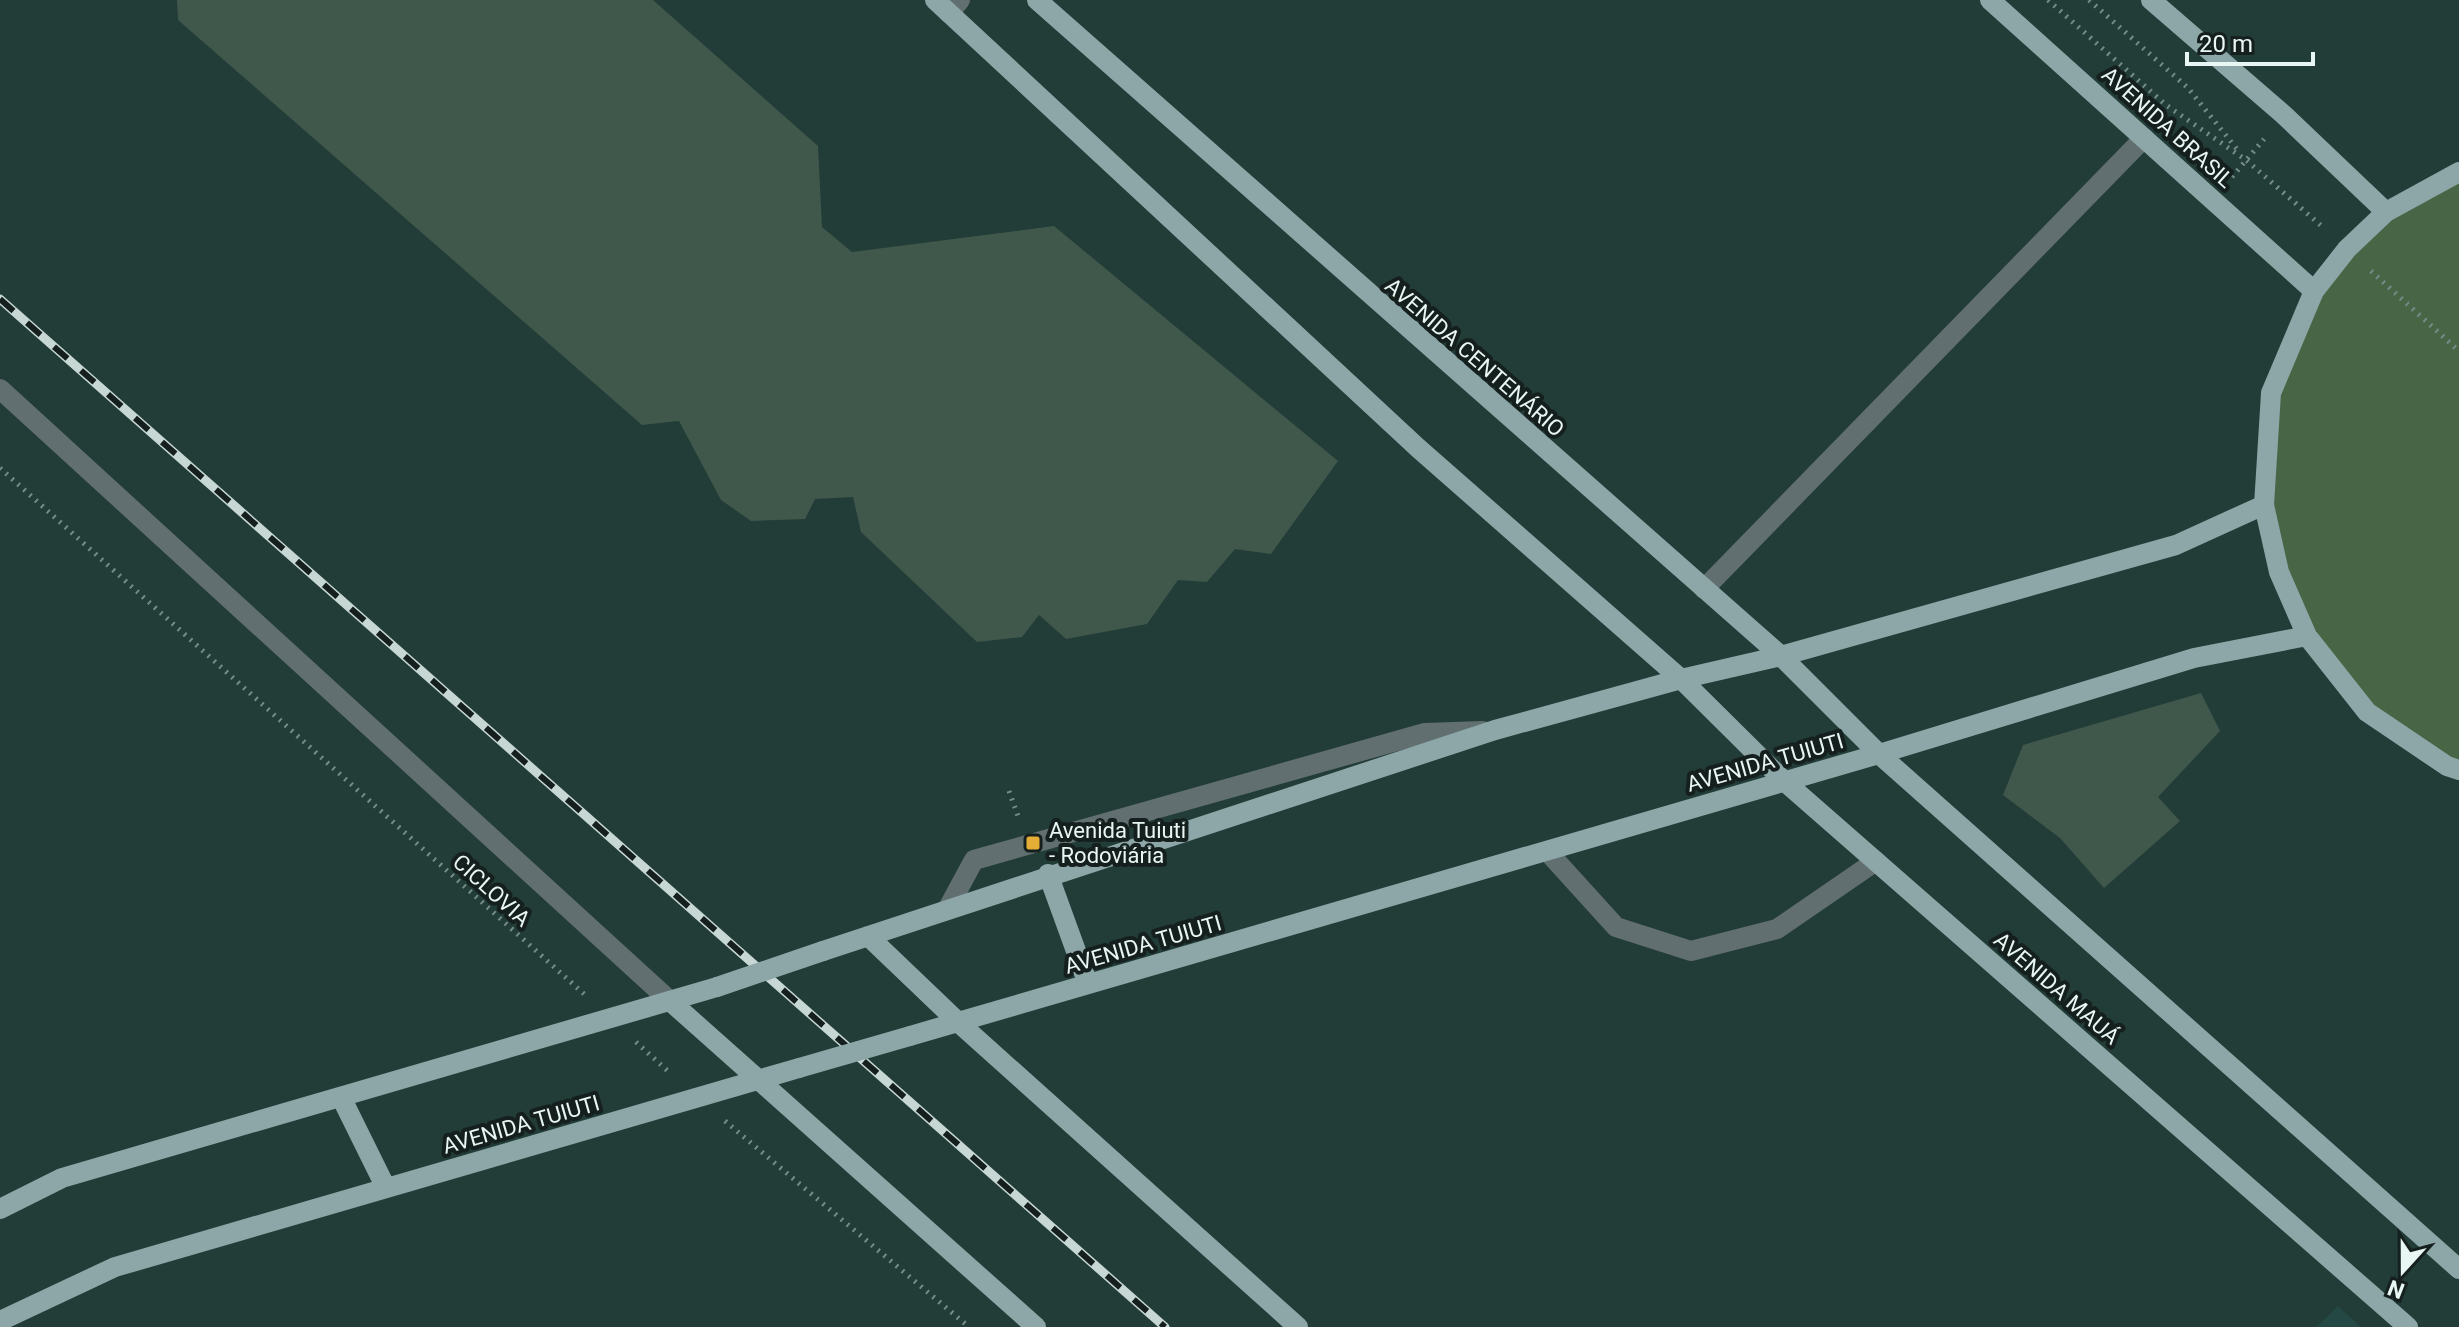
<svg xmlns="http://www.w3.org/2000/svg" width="2459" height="1327" viewBox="0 0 2459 1327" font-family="Roboto,sans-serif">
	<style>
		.built { fill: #244843 }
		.green { fill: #486645 }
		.building { fill: #40574b }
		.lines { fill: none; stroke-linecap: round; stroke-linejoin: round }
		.path { stroke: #758b87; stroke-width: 5; stroke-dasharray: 2 6; stroke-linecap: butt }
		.minor { stroke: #626f70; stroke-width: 20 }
		.major { stroke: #8da6a8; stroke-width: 20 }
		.rail-casing { stroke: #c6d7d4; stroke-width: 9 }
		.rail { stroke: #15201e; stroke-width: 6; stroke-dasharray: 18; stroke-linecap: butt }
		.major-bridge { stroke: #8da6a8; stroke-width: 20 }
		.poi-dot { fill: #e4ad35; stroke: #15201e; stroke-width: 3 }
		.labels { text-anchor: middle; stroke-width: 8; stroke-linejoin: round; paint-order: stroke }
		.street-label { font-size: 22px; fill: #e8f7f4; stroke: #15201e }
		.poi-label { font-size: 22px; fill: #e8f7f4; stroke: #15201e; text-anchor: start }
	</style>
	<rect width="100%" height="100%" fill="#223c38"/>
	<path class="built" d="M2338 1306 2361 1327H2316Z"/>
	<path class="green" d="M2459 172V770L2367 712 2307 636 2264 505 2271 393 2347 249Z"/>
	<path class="building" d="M177 0H653L818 146 822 227 852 252 1054 226 1338 461 1271 554 1235 549 1207 582 1178 580 1147 624 1066 639 1039 615 1022 637 977 642 861 532 853 497 815 499 805 519 751 521 721 500 679 421 642 425 178 20Z
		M2201 693 2220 731 2158 797 2180 821 2104 888 2060 838 2003 795 2023 745Z"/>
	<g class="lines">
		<path class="path" d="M2048 0 2166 105 2246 160 2325 229
			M2089 0 2188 88 2240 153
			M2232 177 2264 139
			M2371 271 2459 351
			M0 468 584 994
			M1009 791 1018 816
			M636 1042 670 1073
			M725 1121 969 1327"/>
		<path class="minor" d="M949 13 960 0
			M0 389 670 1001
			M1704 589 2144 138
			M1547 851 1616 927 1691 951 1777 929 1876 861
			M948 908 974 860 1425 733 1483 731"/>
		<path class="major" d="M935 0 1418 448 1681 679 1784 781 2408 1327
			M1037 0 1781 656 1879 754 2459 1269
			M1990 0 2314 291
			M2151 0 2284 115 2386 212
			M2459 172 2386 212 2347 249 2314 291 2271 393 2264 505 2279 572 2307 636 2367 712 2447 766 2459 770
			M1048 874 1088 984
			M868 936 958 1022 1298 1327
			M823 951 1495 730 1681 679 1781 656 2176 545 2264 505
			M670 1001 1036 1327
			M910 1036 1879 754 2194 658 2307 636
			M342 1099 386 1188
			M0 1209 62 1178 717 987
			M0 1321 115 1267 799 1068"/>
		<defs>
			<path id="rail" d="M0 299 1165 1327"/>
		</defs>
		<use href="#rail" class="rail-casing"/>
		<use href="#rail" class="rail"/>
		<path class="major-bridge" d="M717 987 823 951
			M799 1068 910 1036"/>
	</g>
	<rect class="poi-dot" x="1025" y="835" width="16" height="16" rx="4"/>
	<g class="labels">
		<g class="street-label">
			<text transform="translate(2168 127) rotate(42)" y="8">AVENIDA BRASIL</text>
			<text transform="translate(1475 357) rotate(41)" y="8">AVENIDA CENTENÁRIO</text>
			<text transform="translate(1765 762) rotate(-16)" y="8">AVENIDA TUIUTI</text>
			<text transform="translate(492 890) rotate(42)" y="8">CICLOVIA</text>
			<text transform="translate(1143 944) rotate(-16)" y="8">AVENIDA TUIUTI</text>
			<text transform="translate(2057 988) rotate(41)" y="8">AVENIDA MAUÁ</text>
			<text transform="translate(521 1124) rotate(-16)" y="8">AVENIDA TUIUTI</text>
		</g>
		<g class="poi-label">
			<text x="1049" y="838">Avenida Tuiuti<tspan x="1049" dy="25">- Rodoviária</tspan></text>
		</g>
	</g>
	<g transform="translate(2403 1271) rotate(201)" stroke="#15201e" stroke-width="6" paint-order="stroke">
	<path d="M0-6L14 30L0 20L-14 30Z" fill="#e8f7f4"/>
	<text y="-12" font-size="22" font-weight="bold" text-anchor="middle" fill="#e8f7f4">N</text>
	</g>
	<path d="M2187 52v12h126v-12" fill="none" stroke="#e8f7f4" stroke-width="4"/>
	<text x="2199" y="52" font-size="24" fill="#e8f7f4" stroke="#15201e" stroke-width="6" paint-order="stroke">20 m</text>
</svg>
